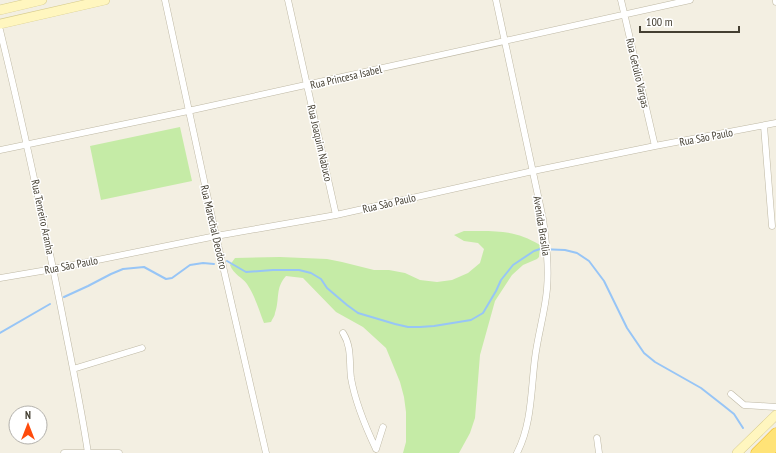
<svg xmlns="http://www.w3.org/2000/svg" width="776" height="453" viewBox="0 0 776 453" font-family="'PT Sans Narrow',sans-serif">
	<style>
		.green { fill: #c5eba6 }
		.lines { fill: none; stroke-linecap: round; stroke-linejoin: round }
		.stream { stroke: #97c5f6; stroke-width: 2 }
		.minor-casing { stroke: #beb8a4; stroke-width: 7 }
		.secondary-casing { stroke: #d6cb8d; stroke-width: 10 }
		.trunk-casing { stroke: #eab624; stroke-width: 11 }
		.minor { stroke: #fff; stroke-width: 6 }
		.secondary { stroke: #fff6bf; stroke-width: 9 }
		.trunk { stroke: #ffe377; stroke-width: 10 }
		.labels { text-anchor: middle; stroke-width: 3; stroke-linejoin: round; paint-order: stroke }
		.street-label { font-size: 11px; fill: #443f32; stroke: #fff }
	</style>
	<rect width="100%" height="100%" fill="#f3efe2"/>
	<path class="green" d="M180 127 192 181 101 200 90 146Z
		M464 231C494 231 514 229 540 245L539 257 537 259 523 265 512 275 495 301 480 355 475 418 470 433 459 453H403L406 442V412L404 397 400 382 386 348 363 327 336 312 303 278 286 276C275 288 280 299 275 313 275 316 272 319 271 322L264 323C259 310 255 296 247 284 242 277 234 275 230 265L235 258 280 257 327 259 342 262 374 270H389L405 273 420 280 437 282 452 280 468 273 480 263 484 249 478 243 464 241 454 235Z"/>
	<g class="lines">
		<path class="stream" d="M227 261 246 272 273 270H299L311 273 321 279 327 288 347 305 358 313 395 324 408 327H420L434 326 471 320 483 313 496 291 501 280 513 265 534 251 540 249 565 250 577 253 589 261 604 281 627 328 644 353 655 362 701 388 724 406 734 414 743 428
			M64 297 88 286 111 274 123 269 144 267 166 279 172 278 190 265 203 263 214 264
			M0 333 50 304"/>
		<defs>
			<path id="minor" d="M165 0 216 236 266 453
				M288 0 336 215
				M496 0 543 219C546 242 549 265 547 289 545 312 538 334 535 358 531 389 532 424 517 453
				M621 0 655 146
				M776 0V2
				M0 30C23 124 43 218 62 313 71 360 81 406 88 453
				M764 126 772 226
				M0 150 188 111 690 0
				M0 278 53 269 216 236 336 215 533 171 655 146 776 123
				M343 333C352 347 349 362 351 378 355 401 366 428 376 449
				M73 369 142 348
				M731 394 744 405 776 407
				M597 438 599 453
				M376 449 383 427
				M64 453H119"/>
			<path id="secondary" d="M0 10 42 0
				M0 24 105 0
				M737 453 776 415"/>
			<path id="trunk" d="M756 453 776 433
				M768 453 776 445"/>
		</defs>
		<use href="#minor" class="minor-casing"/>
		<use href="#secondary" class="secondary-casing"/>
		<use href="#trunk" class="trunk-casing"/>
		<use href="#minor" class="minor"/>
		<use href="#secondary" class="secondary"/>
		<use href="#trunk" class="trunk"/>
	</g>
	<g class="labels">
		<g class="street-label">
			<text transform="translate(638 73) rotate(77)" y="4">Rua Getúlio Vargas</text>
			<text transform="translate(346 77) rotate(-13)" y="4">Rua Princesa Isabel</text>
			<text transform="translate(706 137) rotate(-11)" y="4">Rua São Paulo</text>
			<text transform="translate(320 143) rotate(77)" y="4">Rua Joaquim Nabuco</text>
			<text transform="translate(389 203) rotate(-13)" y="4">Rua São Paulo</text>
			<text transform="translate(43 217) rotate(78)" y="4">Rua Tenreiro Aranha</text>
			<text transform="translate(542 226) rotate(81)" y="4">Avenida Brasília</text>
			<text transform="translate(214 227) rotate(77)" y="4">Rua Marechal Deodoro</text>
			<text transform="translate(71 265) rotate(-11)" y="4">Rua São Paulo</text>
		</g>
	</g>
	<g transform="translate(28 425)"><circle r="19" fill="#ffffff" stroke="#b4b2ad"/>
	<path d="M0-3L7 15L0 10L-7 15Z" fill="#ff4b0c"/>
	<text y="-6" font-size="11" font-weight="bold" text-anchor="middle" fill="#443f32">N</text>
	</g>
	<path d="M640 26v6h99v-6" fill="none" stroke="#443f32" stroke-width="2"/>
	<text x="646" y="26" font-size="12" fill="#443f32" stroke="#ffffff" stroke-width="3" paint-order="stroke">100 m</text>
</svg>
